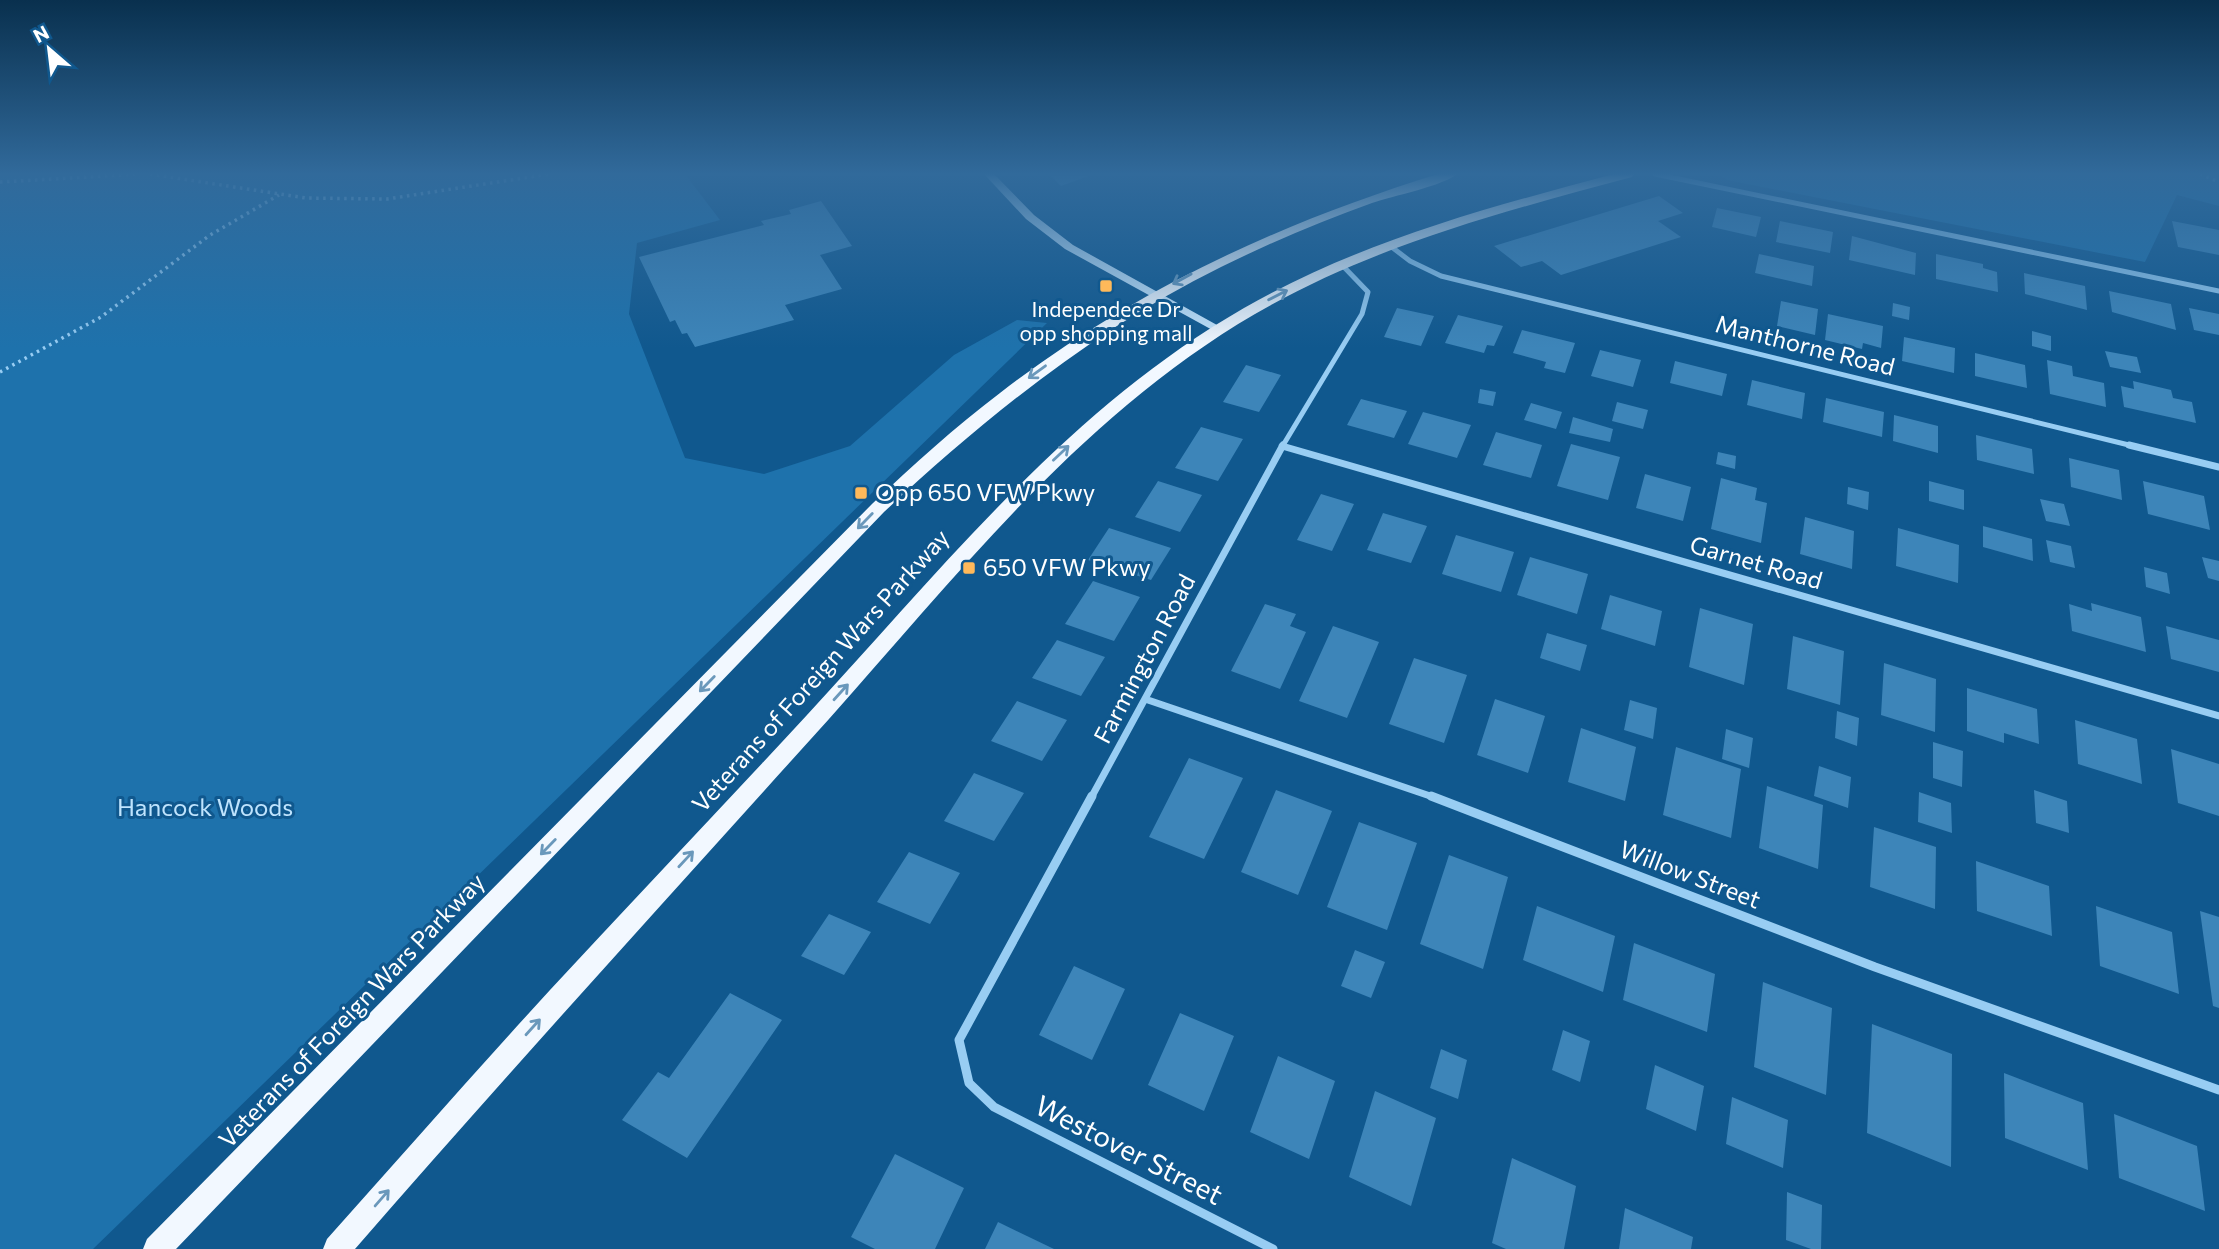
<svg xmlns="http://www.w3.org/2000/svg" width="2219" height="1249" viewBox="0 0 2219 1249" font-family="Commissioner,sans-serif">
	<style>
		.green { fill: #1e72ac }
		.building { fill: #3d85b9 }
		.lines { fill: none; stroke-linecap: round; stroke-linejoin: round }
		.path { stroke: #98cdf3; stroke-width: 3.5; stroke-dasharray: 2.5 4.5; stroke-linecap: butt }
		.minor-far2 { stroke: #98cdf3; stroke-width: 5 }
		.minor-far1 { stroke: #98cdf3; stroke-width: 7 }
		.minor { stroke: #98cdf3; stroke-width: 9 }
		.secondary { fill: #c7e6fd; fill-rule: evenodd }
		.trunk { fill: #f2f8ff; fill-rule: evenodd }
		.oneway { stroke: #6a98bb }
		.poi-dot { fill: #ffb95a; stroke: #10588e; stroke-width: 2.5 }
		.labels { text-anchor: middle; stroke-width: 6; stroke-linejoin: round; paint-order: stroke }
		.far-poi-label { font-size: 21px; fill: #fff; stroke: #10588e }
		.street-label { font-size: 24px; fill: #fff; stroke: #10588e }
		.poi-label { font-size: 24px; fill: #fff; stroke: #10588e; text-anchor: start }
		.park-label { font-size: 24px; fill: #bfe4fe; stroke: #10588e }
		.near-street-label { font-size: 28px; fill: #fff; stroke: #10588e }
	</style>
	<rect width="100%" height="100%" fill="#10588e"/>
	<path class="green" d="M0 174H685L720 220 637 243 629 314 685 458 764 474 850 446 954 355 1017 320 1047 323 93 1249H0Z
		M1719 174H2219V206L2177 195 2145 262 1727 180Z"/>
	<path class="building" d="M1049 174H1094L1061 186Z
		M1659 196 1683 213 1658 221 1681 237 1561 275 1542 261 1521 267 1494 246Z
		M821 201 852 246 820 255 842 289 785 305 794 320 695 347 687 333 682 334 675 320 670 322 639 257 764 225 761 221 791 214 789 210Z
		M1717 208 1761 217 1756 237 1712 227Z
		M1780 221 1833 232 1830 253 1776 242Z
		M2172 221 2219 230V255L2178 247Z
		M1852 236 1916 253 1915 275 1849 260Z
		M1759 254 1814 266 1812 286 1755 273Z
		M1936 254 1983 264V268L1997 272 1998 292 1936 279Z
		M2024 273 2085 286 2087 310 2025 294Z
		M2109 291 2171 304 2176 330 2112 312Z
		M1781 301 1818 309 1815 335 1777 326Z
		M1893 303 1910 307 1909 320 1892 316Z
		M1397 308 1434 316 1421 346 1384 337Z
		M2189 308 2219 314V335L2194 330Z
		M1828 314 1883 326 1881 348 1863 343 1862 349 1825 340Z
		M1458 315 1503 326 1494 346 1487 345 1484 353 1445 343Z
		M1522 330 1575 343 1565 373 1544 368 1546 362 1513 353Z
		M2032 331 2051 336V351L2032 346Z
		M1904 337 1955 348 1954 373 1902 361Z
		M1600 350 1641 360 1633 387 1591 376Z
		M2105 351 2137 357 2141 373 2110 367Z
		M1975 353 2025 365 2027 388 1975 376Z
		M2047 360 2072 366 2073 376 2104 383 2106 407 2050 394Z
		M1675 361 1727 374 1722 396 1670 383Z
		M1246 365 1281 375 1259 412 1223 402Z
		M1752 380 1805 393 1802 419 1747 405Z
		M2133 381 2171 390 2173 398 2192 402 2196 423 2124 407 2121 386 2134 389Z
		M1480 389 1496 392 1493 406 1478 403Z
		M1826 398 1884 412 1882 437 1823 422Z
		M1361 399 1407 411 1394 438 1347 425Z
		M1617 402 1648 410 1643 429 1612 421Z
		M1531 403 1562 412 1556 429 1524 420Z
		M1423 412 1471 425 1457 458 1408 444Z
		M1894 415 1938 426V453L1893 441Z
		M1573 417 1613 429 1610 442 1569 433Z
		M1201 427 1243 439 1218 481 1175 468Z
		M1496 432 1542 445 1531 478 1483 465Z
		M1976 435 2032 449 2034 474 1977 460Z
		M1571 444 1620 457 1608 500 1557 486Z
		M1718 452 1736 456 1735 469 1716 464Z
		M2069 458 2119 470 2122 500 2071 487Z
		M1645 474 1691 487 1683 521 1636 508Z
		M1721 478 1757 488 1755 500 1767 503 1761 543 1711 529Z
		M1158 481 1202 495 1180 532 1135 517Z
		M1929 481 1964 490V510L1929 501Z
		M2143 481 2204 496 2210 530 2148 514Z
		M1848 487 1869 492 1868 510 1847 504Z
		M1321 494 1354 504 1332 551 1297 540Z
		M2040 499 2064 504 2070 526 2046 521Z
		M1383 513 1427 526 1411 563 1367 550Z
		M1805 517 1854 531 1852 569 1800 554Z
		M1983 526 2032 539 2033 561 1983 547Z
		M1109 528 1171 548 1151 580 1088 560Z
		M1898 528 1959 545 1958 583 1896 566Z
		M1456 535 1514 552 1501 592 1442 574Z
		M2046 540 2071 546 2075 568 2050 562Z
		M1530 557 1588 574 1577 614 1517 595Z
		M2202 557 2219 561V581L2208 578Z
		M2144 567 2167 573 2170 594 2146 587Z
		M1093 581 1140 597 1114 641 1065 624Z
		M1610 595 1662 611 1655 646 1601 629Z
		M2091 603 2141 617 2146 652 2072 631 2069 604 2092 611Z
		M1265 604 1296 614 1290 626 1306 632 1280 689 1231 671Z
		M1700 608 1753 624 1744 685 1689 667Z
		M1333 626 1379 642 1347 718 1299 701Z
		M2166 626 2219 640V672L2171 659Z
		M1547 633 1587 645 1580 671 1540 658Z
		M1793 636 1844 651 1840 705 1787 689Z
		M1057 640 1105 657 1081 696 1032 678Z
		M1414 658 1467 675 1444 743 1389 724Z
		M1884 663 1936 679 1935 732 1881 715Z
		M1967 688 2037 709 2039 744 2004 733V743L1967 731Z
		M1495 699 1545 716 1528 773 1477 755Z
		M1630 700 1657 708 1653 739 1624 730Z
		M1017 701 1067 720 1042 761 991 741Z
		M1837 711 1859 718 1857 746 1835 738Z
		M2075 720 2137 739 2142 784 2078 764Z
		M1581 728 1636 747 1625 801 1568 782Z
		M1726 729 1753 738 1749 768 1722 759Z
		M1933 742 1963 751 1962 787 1933 778Z
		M1676 747 1741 769 1731 838 1663 815Z
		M2171 749 2219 764V816L2178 803Z
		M1189 758 1243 778 1204 859 1149 837Z
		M1819 766 1851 777 1848 808 1814 796Z
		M974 773 1024 793 994 841 944 821Z
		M1767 786 1823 805 1818 869 1759 848Z
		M1276 790 1332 811 1298 895 1241 872Z
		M2034 790 2067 801 2069 833 2036 823Z
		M1919 792 1951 803 1952 833 1918 822Z
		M1359 822 1417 843 1387 930 1327 907Z
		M1874 827 1936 847 1935 909 1870 887Z
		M909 852 960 873 930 924 877 902Z
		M1449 855 1508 877 1483 969 1420 944Z
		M1976 861 2049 886 2052 936 1977 911Z
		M1537 906 1615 936 1603 992 1523 960Z
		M2096 906 2172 932 2179 994 2100 966Z
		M2200 911 2219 917V1008L2213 1006Z
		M829 914 871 932 844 975 801 956Z
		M1634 943 1715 974 1707 1032 1623 1000Z
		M1355 950 1385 962 1371 998 1341 986Z
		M1074 966 1125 989 1092 1060 1039 1035Z
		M1763 982 1832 1008 1826 1095 1754 1067Z
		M730 993 782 1020 687 1158 622 1120 658 1072 669 1078Z
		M1180 1013 1234 1036 1204 1111 1148 1085Z
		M1872 1024 1952 1054 1951 1167 1867 1133Z
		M1563 1030 1590 1041 1580 1082 1552 1070Z
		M1441 1049 1467 1060 1458 1099 1430 1088Z
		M1278 1056 1335 1081 1309 1159 1250 1132Z
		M1655 1065 1704 1086 1696 1131 1646 1109Z
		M2004 1073 2083 1103 2088 1170 2005 1138Z
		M1375 1091 1436 1118 1411 1206 1349 1177Z
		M1732 1097 1788 1120 1783 1168 1726 1144Z
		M2114 1114 2197 1146 2205 1211 2119 1178Z
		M895 1154 964 1188 935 1249H875L851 1237Z
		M1512 1158 1576 1186 1564 1249H1506L1492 1243Z
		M1787 1192 1822 1205 1821 1249H1811L1786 1240Z
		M1625 1208 1693 1237 1691 1249H1619Z
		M998 1222 1054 1249H985Z"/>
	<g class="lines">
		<path class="path" d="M150 174 306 198 387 199 549 174
			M2200 174 2219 182
			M0 182 139 174
			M0 372 101 317 210 235 279 195"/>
		<path class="minor-far2" d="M1655 174 2219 291
			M1389 245 1410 261 1441 276 2137 447
			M1282 446 1285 447
			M1282 447 1362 314 1368 292 1342 265"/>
		<path class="minor-far1" d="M2129 445 2219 467
			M1282 446 2219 716
			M1145 699 1436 798
			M1091 798 1283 445"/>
		<path class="minor" d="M1092 796 959 1040 969 1083 994 1107 1273 1249
			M1431 796 1875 967 2219 1090"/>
		<path class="secondary" d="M984 174H994L1034 215 1073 245 1226 330 1220 333 1216 332 1065 249 1026 219Z"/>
		<path class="trunk" d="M1438 174H1457C1443 186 1392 196 1372 203 1321 221 1270 243 1221 267 1095 329 986 417 884 512L176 1249H143L147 1239 872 504C913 465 955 427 1000 393 1132 291 1280 223 1438 174Z
			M1614 174H1634L1632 177C1502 212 1372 246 1255 314 1082 415 960 572 829 719 670 895 511 1070 355 1249H323L327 1239C401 1156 475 1072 550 990 635 898 722 807 807 715 943 568 1068 409 1244 308 1359 242 1486 208 1614 174Z"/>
	</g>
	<defs><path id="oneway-shaft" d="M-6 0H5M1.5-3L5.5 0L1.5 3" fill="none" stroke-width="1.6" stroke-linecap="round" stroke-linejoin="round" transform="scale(1.75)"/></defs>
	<g class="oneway">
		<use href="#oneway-shaft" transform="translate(1182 279) rotate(151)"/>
		<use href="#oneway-shaft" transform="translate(1278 295) rotate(-27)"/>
		<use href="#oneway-shaft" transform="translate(1037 372) rotate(144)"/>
		<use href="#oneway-shaft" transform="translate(1061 453) rotate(-43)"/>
		<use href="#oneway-shaft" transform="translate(865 521) rotate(134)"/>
		<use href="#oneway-shaft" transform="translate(707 684) rotate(134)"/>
		<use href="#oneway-shaft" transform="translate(841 692) rotate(-48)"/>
		<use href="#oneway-shaft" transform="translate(548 847) rotate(134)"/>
		<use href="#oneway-shaft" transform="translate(686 859) rotate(-47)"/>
		<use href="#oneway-shaft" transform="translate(533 1027) rotate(-48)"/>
		<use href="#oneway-shaft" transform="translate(382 1198) rotate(-49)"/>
	</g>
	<linearGradient id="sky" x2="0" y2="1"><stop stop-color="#09304e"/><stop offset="0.5" stop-color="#316a9b"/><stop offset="1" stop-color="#316a9b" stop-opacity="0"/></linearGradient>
	<rect width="2219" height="348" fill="url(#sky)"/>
	<g class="poi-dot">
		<rect x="1099" y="279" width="14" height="14" rx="3.5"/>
		<rect x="854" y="486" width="14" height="14" rx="3.5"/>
		<rect x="962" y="561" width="14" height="14" rx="3.5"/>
	</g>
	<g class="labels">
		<g class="far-poi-label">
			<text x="1106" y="317">Independece Dr<tspan x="1106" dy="24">opp shopping mall</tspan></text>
		</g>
		<g class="street-label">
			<text transform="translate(1805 346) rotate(14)" y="8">Manthorne Road</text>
			<text transform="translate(1756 563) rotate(16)" y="8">Garnet Road</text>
			<text transform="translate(1145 659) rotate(-62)" y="8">Farmington Road</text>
			<text transform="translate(821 671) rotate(-48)" y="8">Veterans of Foreign Wars Parkway</text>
			<text transform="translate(1690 875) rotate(21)" y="8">Willow Street</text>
			<text transform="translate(352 1011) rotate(-46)" y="8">Veterans of Foreign Wars Parkway</text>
		</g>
		<g class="poi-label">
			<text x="875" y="501">Opp 650 VFW Pkwy</text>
			<text x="983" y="576">650 VFW Pkwy</text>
		</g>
		<g class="park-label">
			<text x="205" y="816">Hancock Woods</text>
		</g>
		<g class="near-street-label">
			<text transform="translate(1129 1150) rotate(27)" y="10">Westover Street</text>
		</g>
	</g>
	<g transform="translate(49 49) rotate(332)" stroke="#10588e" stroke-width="5" paint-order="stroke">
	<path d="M0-5L12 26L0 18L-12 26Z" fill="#ffffff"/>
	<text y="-10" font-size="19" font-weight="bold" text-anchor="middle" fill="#ffffff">N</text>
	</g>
</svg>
